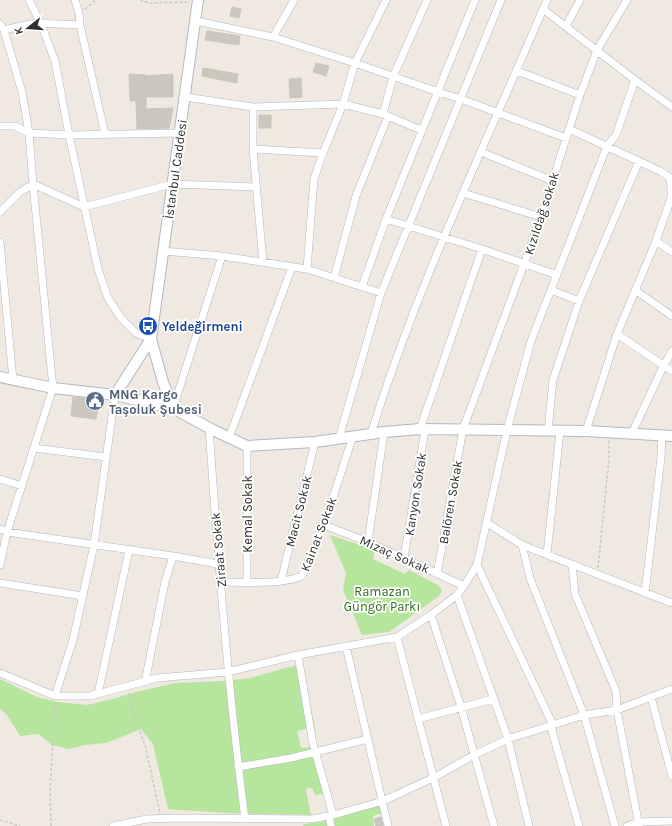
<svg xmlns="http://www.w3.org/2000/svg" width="672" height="826" viewBox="0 0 672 826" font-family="Karla,sans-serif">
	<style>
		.green { fill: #b6e59e }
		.building { fill: #cbc7bf; stroke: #cbc5ba }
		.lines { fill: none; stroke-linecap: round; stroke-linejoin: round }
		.street-casing { stroke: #b4b7c1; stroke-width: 8 }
		.secondary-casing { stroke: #b4b7c1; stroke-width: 12 }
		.path { stroke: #c9c9c9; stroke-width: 1.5; stroke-dasharray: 3 2; stroke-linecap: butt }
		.street { stroke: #fff; stroke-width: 7 }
		.secondary { stroke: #fff; stroke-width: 10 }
		.labels { text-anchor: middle; stroke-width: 3.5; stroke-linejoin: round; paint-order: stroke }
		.street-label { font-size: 13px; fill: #2e2e2e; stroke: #fff }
		.transit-label { font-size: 13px; font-weight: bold; fill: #164399; stroke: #fff; text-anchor: start }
		.service-label { font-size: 13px; font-weight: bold; fill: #4e5e75; stroke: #fff; text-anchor: start }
		.park-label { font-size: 13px; fill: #2c6e1b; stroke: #fff }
	</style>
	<rect width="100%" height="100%" fill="#efe9e1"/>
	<path class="green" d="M330 535 375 550 373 559 405 574 409 570 438 585 442 590 439 596 389 632 362 635 343 590 346 573Z
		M298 665 304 680 315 727 297 731 301 748 317 746 329 793 315 795 312 788H307L306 791 311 815 227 813 168 809 153 744 141 729 106 743 85 745 69 749 52 745 39 734 20 736 7 715 0 709V679L37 697 58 702 87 705 113 699 136 692 175 683 225 681 251 678 281 669Z
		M386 803 388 811 373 816 374 826H303L304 824 328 821Z"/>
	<path class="building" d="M232 7 241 9 239 18 230 16Z
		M207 31 240 36 239 45 205 40Z
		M316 63 329 66 326 76 313 72Z
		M203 68 238 74 237 83 202 76Z
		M129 74 146 75V76L173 74V97H146V109L173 108 169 128 137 129 136 101H130Z
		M301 78 302 97 290 98 289 79Z
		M259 115H271V128H259Z
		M73 397 100 400 96 419 71 416Z
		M381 817 383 826H376L374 819Z"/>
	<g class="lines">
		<defs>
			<path id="street" d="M29 0 41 24 55 61 69 135 98 269 108 298 121 318 136 333 151 339
				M75 0 79 13 80 25 105 134
				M196 21 273 37 355 63 438 92 461 99 566 138
				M0 24 4 30 22 92 29 133 33 184 53 388 7 532 0 565
				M566 26 580 0
				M4 30 35 23 80 25
				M273 37 294 0
				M517 71 580 95
				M635 80 672 107
				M185 97 253 107 343 104 383 114 421 130
				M253 107V149L263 262
				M383 114 393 77 427 0
				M0 126H15L29 133 69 135 180 133
				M569 129 660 171 669 177 671 186V198L656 241 617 334 586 431
				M253 149 323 153
				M481 152 553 181
				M463 193 541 217
				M0 212 20 192 33 184 84 207 172 184 256 187
				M386 219 482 249 557 275
				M656 241 672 252
				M0 242 13 380
				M163 251 222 256 307 269 381 293
				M307 269 314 179 323 153 343 104 355 63 386 0
				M334 278 356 196 388 116
				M362 287 386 219 475 0
				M551 290 579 301
				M635 290 672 316
				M617 334 672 371
				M173 408 222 256
				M209 427C218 558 228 689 245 819
				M420 429 482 249
				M548 431 553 380 579 301 639 161
				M632 433 664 365 672 351
				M371 434C417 285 486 143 547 0
				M229 438 292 267
				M339 438 381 293 501 0
				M247 446V582
				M34 448 106 457
				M0 479 22 486
				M487 523 522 545 530 578 584 715 615 826
				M324 525 368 542 464 586
				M0 529 7 532 173 556 218 564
				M368 542 384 432
				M522 545 672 603
				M547 554 560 431
				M404 558 425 430
				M572 564 575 594 616 691 617 710 639 826
				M477 565 553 725 552 731 579 826
				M437 574 463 429 524 264 541 217 580 95 597 50 627 0
				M281 581 315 442
				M221 582C244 582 281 585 302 576L324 525 353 436
				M0 583 83 596
				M645 593 661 458 662 435
				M457 595 508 739 529 826
				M431 615 461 707 494 826
				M397 637 446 826
				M346 646 388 826
				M298 655 313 744 333 815 383 801 433 778 474 755 508 739 584 715 617 710 672 689
				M0 673 55 696H90L157 678 228 672 298 655 397 637 431 615 457 595 464 586 477 565 507 430 531 341 607 146 616 135 635 80 543 9
				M145 682 165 582 173 556
				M98 694 129 550
				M55 696 73 640 94 545 115 395
				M651 697 672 776
				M418 719 493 699
				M238 767 291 758 368 739
				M329 816 331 826
				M113 826 147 819 174 818 312 819 333 815
				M627 826 639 822 672 821"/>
			<path id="secondary" d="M151 339 163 382 173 408
				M0 377 53 388 115 395 173 408 213 430 247 446 315 442 384 432 420 429 586 431 672 436
				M115 395 151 339 198 0"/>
		</defs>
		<use href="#street" class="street-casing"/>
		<use href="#secondary" class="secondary-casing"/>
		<path class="path" d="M140 0 149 3 190 2
			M85 9 96 0
			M598 568 609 459V440
			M129 693 133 713 145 745 160 813
			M0 820 20 826
			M51 826 50 791 55 702"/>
		<use href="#street" class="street"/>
		<use href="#secondary" class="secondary"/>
	</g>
	<defs>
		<symbol id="bus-disc" viewBox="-11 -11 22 22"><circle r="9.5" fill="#1a4fb4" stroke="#fff"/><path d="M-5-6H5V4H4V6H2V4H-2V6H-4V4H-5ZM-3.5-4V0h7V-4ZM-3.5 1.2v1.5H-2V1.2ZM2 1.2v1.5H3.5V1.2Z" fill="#fff"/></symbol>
		<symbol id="civic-disc" viewBox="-11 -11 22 22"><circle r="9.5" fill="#5c6f8a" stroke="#fff"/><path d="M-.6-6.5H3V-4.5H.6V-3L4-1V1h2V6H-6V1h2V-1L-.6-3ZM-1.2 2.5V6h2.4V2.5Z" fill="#fff"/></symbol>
	</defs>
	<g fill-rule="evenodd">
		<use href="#bus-disc" x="137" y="315" width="22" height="22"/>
		<use href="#civic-disc" x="84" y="390" width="22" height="22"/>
	</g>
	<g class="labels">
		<g class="street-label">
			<text transform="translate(175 169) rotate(-82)" y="5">İstanbul Caddesi</text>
			<text transform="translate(541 213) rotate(-72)" y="5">Kızıldağ sokak</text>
			<text transform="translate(415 494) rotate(-81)" y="5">Kanyon Sokak</text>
			<text transform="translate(450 502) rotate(-80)" y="5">Balören Sokak</text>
			<text transform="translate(298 511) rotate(-76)" y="5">Macit Sokak</text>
			<text transform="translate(247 514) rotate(-90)" y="5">Kemal Sokak</text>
			<text transform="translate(318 534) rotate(-69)" y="5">Kainat Sokak</text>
			<text transform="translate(218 550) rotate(-95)" y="5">Ziraat Sokak</text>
			<text transform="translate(395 554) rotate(24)" y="5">Mizaç Sokak</text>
		</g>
		<g class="transit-label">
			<text x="162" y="331">Yeldeğirmeni</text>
		</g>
		<g class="service-label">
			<text x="109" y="399">MNG Kargo<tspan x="109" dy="15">Taşoluk Şubesi</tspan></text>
		</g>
		<g class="park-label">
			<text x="382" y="596">Ramazan<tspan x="382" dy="15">Güngör Parkı</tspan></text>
		</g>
	</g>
	<g transform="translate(28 28) rotate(253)" stroke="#ffffff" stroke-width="3" paint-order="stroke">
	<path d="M0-3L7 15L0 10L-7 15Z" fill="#2e2e2e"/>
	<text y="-6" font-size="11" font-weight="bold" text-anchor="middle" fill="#2e2e2e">K</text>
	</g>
</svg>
